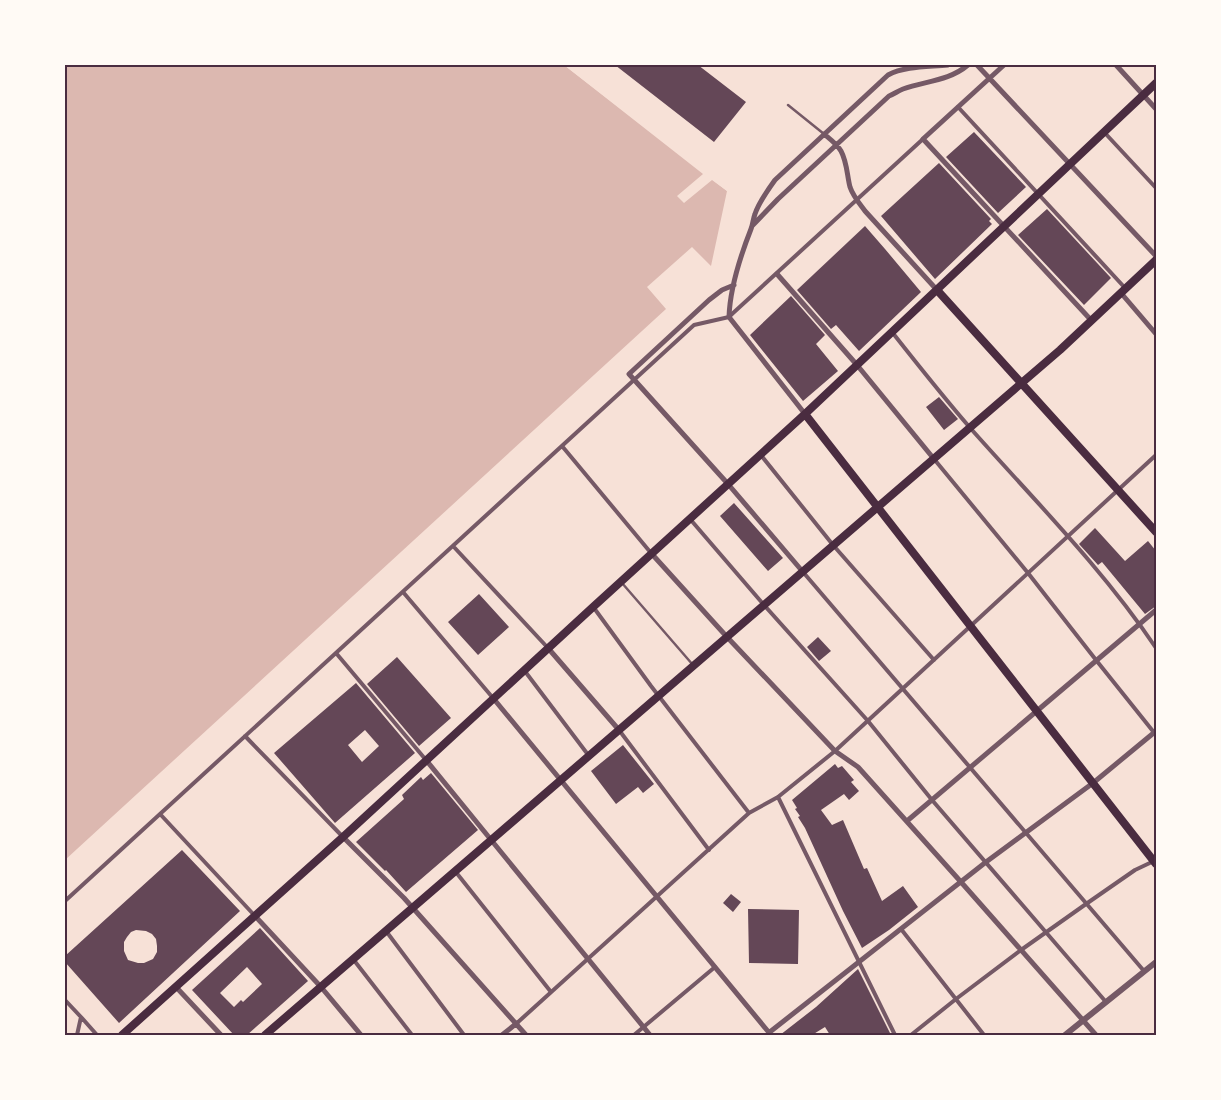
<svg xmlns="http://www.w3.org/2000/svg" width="1221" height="1100" viewBox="0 0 1221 1100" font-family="'Work Sans',sans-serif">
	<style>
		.water { fill: #dcb8b0 }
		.pier { fill: #f7e1d7 }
		.building { fill: #644757; fill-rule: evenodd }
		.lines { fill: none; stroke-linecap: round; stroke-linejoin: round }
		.service { stroke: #755966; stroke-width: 2.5 }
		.pedestrian { stroke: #755966; stroke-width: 4 }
		.minor { stroke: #755966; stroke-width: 5 }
		.tertiary { stroke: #755966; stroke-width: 6 }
		.secondary { stroke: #4a2c40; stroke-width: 8 }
		.neatline { fill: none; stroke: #4a2c40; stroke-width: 2 }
	</style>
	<rect width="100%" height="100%" fill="#f7e1d7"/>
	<path class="water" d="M65 65H564L727 191 711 266 692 247 647 287 666 309 65 860Z"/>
	<path class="pier" d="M564 65H568L729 189 727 191 712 180 684 203 677 196 703 174Z"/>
	<path class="building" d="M615 65H698L746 102 714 142Z
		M974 132 1026 187 998 213 946 157Z
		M939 163 991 219 989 221 992 224 935 279 881 216Z
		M1047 209 1111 278 1084 305 1018 235Z
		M865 226 885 249 921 292 859 351 836 325 831 329 797 290Z
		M791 296 825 335 816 344 838 371 803 401 750 335Z
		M939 397 958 419 944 430 926 407Z
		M734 503 783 558 768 571 720 516Z
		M1095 528 1125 561 1148 541 1156 551V606L1145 614 1102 562 1098 565 1079 544Z
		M479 594 509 627 478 655 448 622Z
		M818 637 831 651 819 661 807 647Z
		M397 657 451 718 419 746 367 684Z
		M356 683 415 753 335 823 274 753ZM365 730 379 746 362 762 348 745Z
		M623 745 654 784 643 793 638 787 616 804 591 771Z
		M835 764 838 768 842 766 854 780 851 782 859 791 849 800 844 794 821 810 832 825 843 820 864 869 867 868 882 901 903 886 918 907 889 930 862 948 843 911 805 828 798 817 800 816 795 809 797 808 792 800Z
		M431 773 478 830 406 892 386 870 385 871 356 842 404 799 402 795 421 777 423 780Z
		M182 850 240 911 119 1023 65 962V956ZM136 930 146 931 152 934 156 939 157 946V952L153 959 144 963H138L128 960 124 951V942L127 937 131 932Z
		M731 894 741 902 733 912 723 903Z
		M748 909 799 910 798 964 749 963Z
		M260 928 308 981 247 1035H234L192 990ZM247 967 262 984 243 1002 241 1000 234 1007 220 993Z
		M858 969 891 1035H830L825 1027 812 1035H780L816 1007Z"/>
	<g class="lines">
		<path class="service" d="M788 105 824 134
			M622 583 693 665"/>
		<path class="pedestrian" d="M958 107 1126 289
			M1104 132 1156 188
			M892 332C918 365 944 398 972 430 1035 501 1103 569 1156 648
			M562 446 651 553
			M760 454 833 545 934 660
			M934 459 1028 573 1096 660 1156 735
			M690 519 764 605 868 721 932 800 1106 1002
			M453 546 548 648
			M803 572 1144 971
			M403 592 493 698
			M594 608 651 686 749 813
			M336 653 426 760
			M524 670 589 756
			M619 730 709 850
			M245 736 343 837
			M778 797 895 1035
			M160 814 255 916
			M455 871 551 992
			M65 901 694 325 729 317 732 314 923 139
			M901 929 984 1035
			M386 931 464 1035
			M353 959 412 1035
			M65 1000 81 1017 77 1035
			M81 1017 97 1035
			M517 1023 749 813 778 797 835 751 1156 455
			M634 1035 715 967
			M911 1035 956 999 1021 950 1086 904 1135 870 1154 861"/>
		<path class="minor" d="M977 65 1156 256
			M1004 65 923 139 1091 320
			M1116 65 1156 109
			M824 134C830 139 837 144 841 151 847 162 847 175 850 187 853 196 859 203 865 211L937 290
			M752 226 778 199 889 96C894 94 898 91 903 89 925 81 949 81 968 65
			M777 274 857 365 934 459
			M734 285 722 290 709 300 629 374 728 484 803 572
			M1121 293 1156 334
			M805 414 729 317C730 287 740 257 751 229 753 224 753 219 755 214 759 202 767 191 775 180L888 75C905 66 928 67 948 65
			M651 553 727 637 835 751 858 767 961 882 1096 1035
			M548 648 619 730
			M493 698 771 1035
			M426 760 650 1035
			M907 821 1156 610
			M343 837 404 898 526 1035
			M255 916 321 987 361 1035
			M176 987 221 1035
			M502 1035 517 1023
			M766 1035 986 862 1093 783 1156 731"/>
		<path class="tertiary" d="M1065 1035 1156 962"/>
		<path class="secondary" d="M937 290 1156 532
			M805 414 1156 864
			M122 1035 343 837 593 607 805 414 1156 83
			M265 1035 1017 387 1060 350 1156 260"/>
	</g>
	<rect width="1221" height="1100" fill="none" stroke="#fffaf5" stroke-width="132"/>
	<rect x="66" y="66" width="1089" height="968" class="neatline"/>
</svg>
